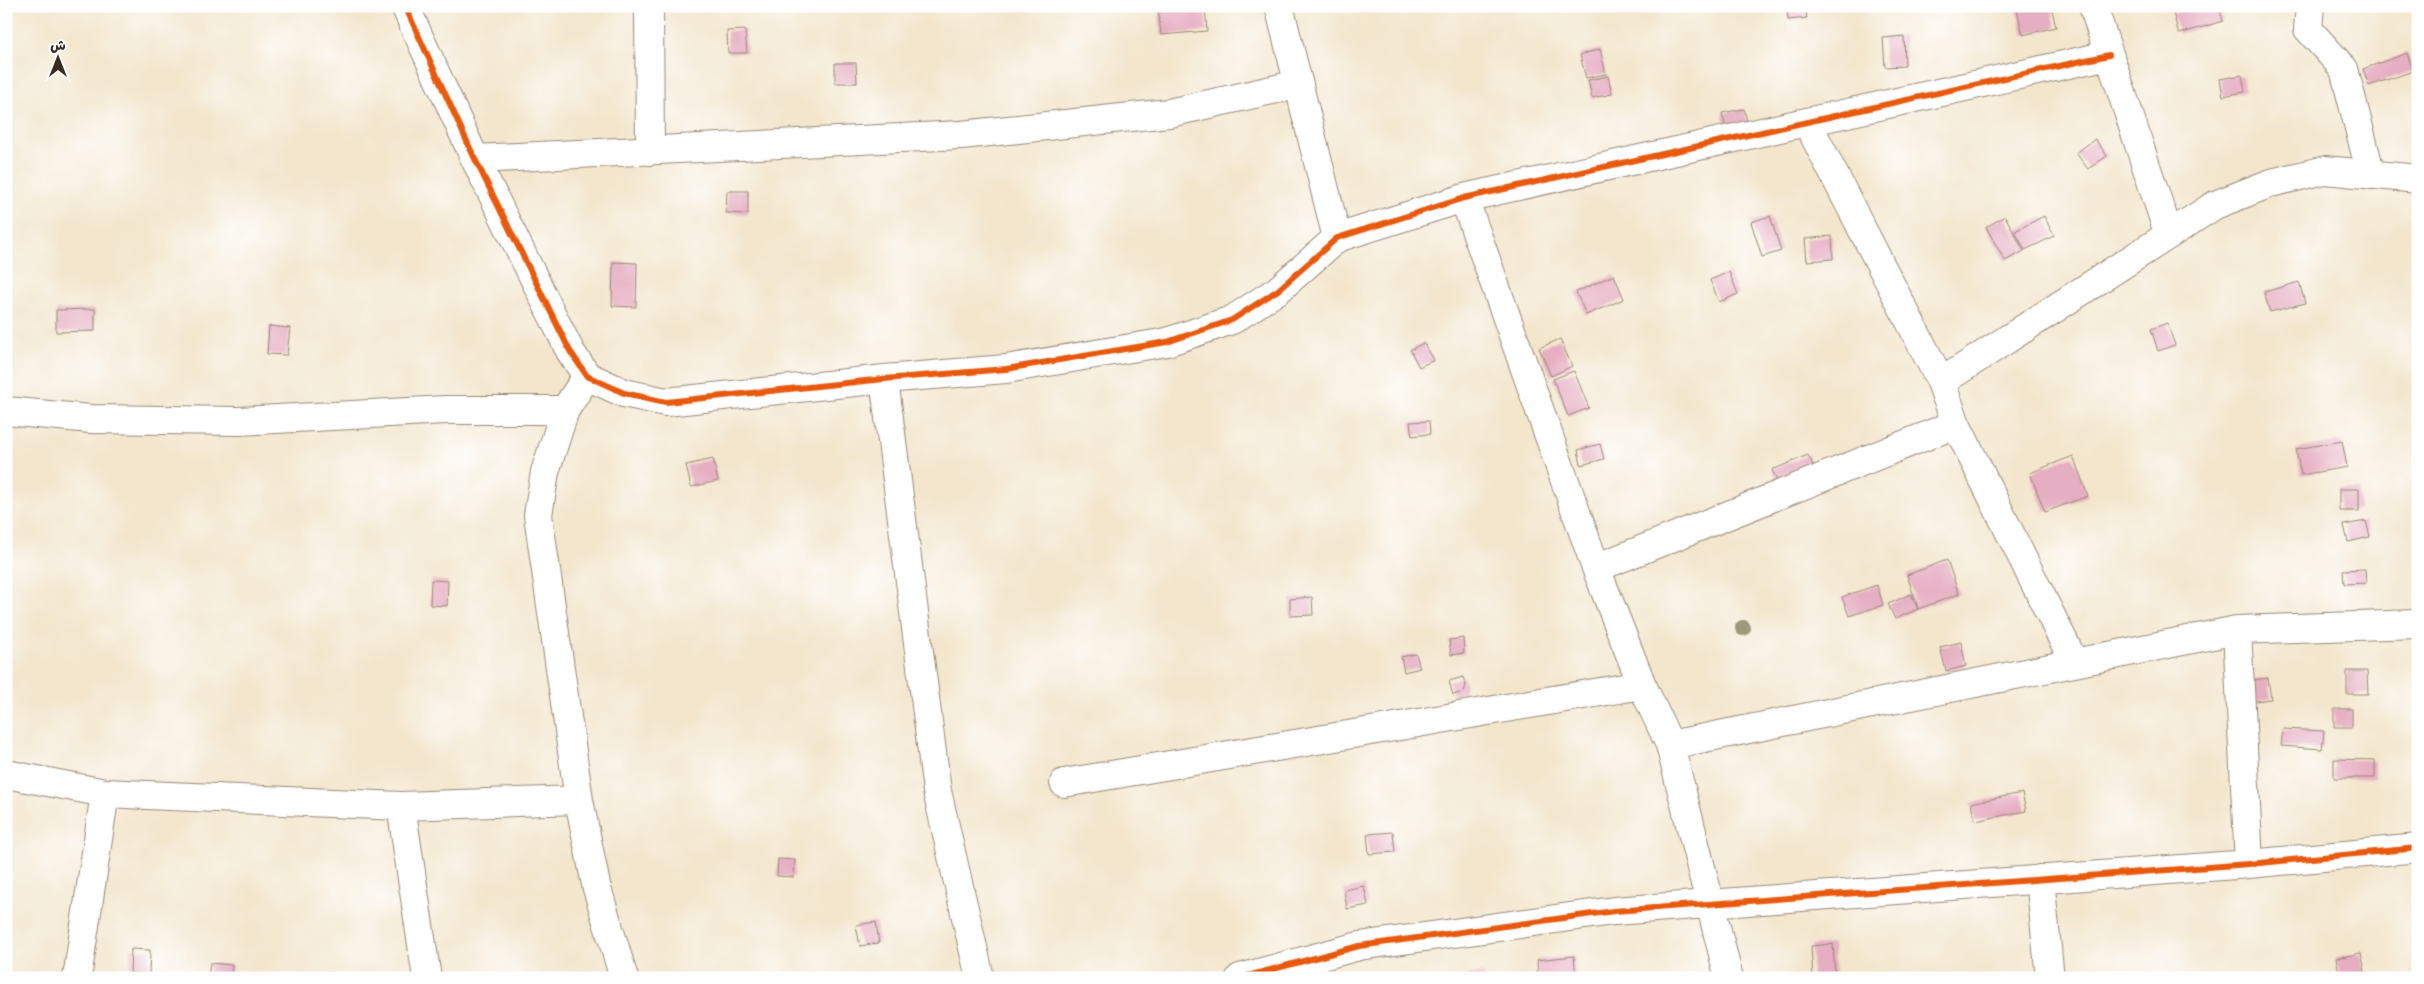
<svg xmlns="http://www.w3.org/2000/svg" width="2424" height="984" viewBox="0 0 2424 984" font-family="Sriracha,'Playpen Sans Arabic',sans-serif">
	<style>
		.building { fill: #e6aec2 }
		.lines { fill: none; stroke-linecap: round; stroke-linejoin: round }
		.street-casing { stroke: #978876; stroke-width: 30 }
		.street { stroke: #fff; stroke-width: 28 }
		.cycleway-casing { stroke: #fff; stroke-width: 9 }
		.cycleway { stroke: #e8590c; stroke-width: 6 }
		.tree { fill: #a0987a }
	</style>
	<rect width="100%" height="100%" fill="#fff"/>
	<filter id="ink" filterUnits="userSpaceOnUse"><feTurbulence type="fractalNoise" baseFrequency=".02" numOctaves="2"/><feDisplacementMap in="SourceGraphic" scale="10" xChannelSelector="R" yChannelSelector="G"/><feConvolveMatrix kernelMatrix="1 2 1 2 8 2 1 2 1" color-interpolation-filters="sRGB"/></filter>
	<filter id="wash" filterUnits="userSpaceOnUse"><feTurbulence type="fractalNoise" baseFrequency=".0096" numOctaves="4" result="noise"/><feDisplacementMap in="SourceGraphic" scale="20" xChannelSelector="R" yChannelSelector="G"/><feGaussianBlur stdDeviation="1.12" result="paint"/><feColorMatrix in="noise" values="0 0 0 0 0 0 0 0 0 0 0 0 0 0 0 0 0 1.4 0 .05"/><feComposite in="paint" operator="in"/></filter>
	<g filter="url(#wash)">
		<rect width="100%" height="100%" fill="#f3e6cd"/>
		<g id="blocks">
			<path class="building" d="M1158 6H1205L1207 31 1161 35Z
				M1805 6 1807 18 1788 20 1787 7Z
				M2016 6H2051L2056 27 2023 35Z
				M2194 6H2219L2223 21 2179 34 2173 13Z
				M745 30 747 53H728L727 31Z
				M1904 36 1905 66 1885 67 1883 38Z
				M1600 49 1606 74 1586 78 1580 55Z
				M2407 53 2413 71 2369 86 2363 69Z
				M835 63H856L857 83H835Z
				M2242 75 2245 92 2223 96 2220 79Z
				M1608 76 1612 94 1592 98 1588 80Z
				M1744 109 1751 137 1729 142 1722 113Z
				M2095 139 2107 156 2088 169 2076 153Z
				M727 191H748V214L726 213Z
				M1770 216 1781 251 1762 257 1751 222Z
				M2005 216 2024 251 2005 261 1986 227Z
				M2044 216 2054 236 2025 250 2015 231Z
				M1832 236 1833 259 1807 261 1805 239Z
				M613 262 637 263 636 307 612 306Z
				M1729 272 1738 294 1719 302 1710 280Z
				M1614 275 1624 299 1586 315 1576 292Z
				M2299 282 2305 303 2270 312 2264 292Z
				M95 309V331L56 332V310Z
				M2167 323 2175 345 2158 351 2151 329Z
				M269 326 290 328 287 355 267 354Z
				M1560 339 1572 366 1551 376 1539 348Z
				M1424 343 1434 360 1419 367 1410 350Z
				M1574 371 1589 408 1568 416 1553 379Z
				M1429 421 1430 434 1412 436 1410 422Z
				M2342 441 2347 467 2301 475 2296 449Z
				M1600 444 1604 459 1581 465 1578 450Z
				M1808 455 1816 472 1780 487 1772 470Z
				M2073 456 2088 496 2045 512 2030 473Z
				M713 459 718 481 691 487 686 465Z
				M2339 489H2359V511H2339Z
				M2366 521 2370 537 2348 542 2344 525Z
				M1947 560 1959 594 1918 609 1907 575Z
				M2365 569 2366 583 2344 584 2343 570Z
				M431 580 448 581 447 606 430 605Z
				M1877 585 1883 605 1849 616 1842 597Z
				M1911 594 1918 609 1895 619 1888 604Z
				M1312 597 1313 615 1290 616V599Z
				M1463 638 1464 653 1451 655 1449 640Z
				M1961 642 1966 666 1946 671 1940 647Z
				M1416 654 1420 668 1404 672 1401 657Z
				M2347 671H2367L2368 694H2347Z
				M1463 677 1466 685 1464 692 1453 695 1449 681Z
				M2268 678 2271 699 2241 703 2238 682Z
				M2334 709H2352V727H2334Z
				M2283 729 2324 731 2322 749 2281 746Z
				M2334 759 2375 760V778H2334Z
				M2022 793 2026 811 1975 821 1971 803Z
				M1393 832 1395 852 1369 854 1367 834Z
				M778 859 795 860 794 877 777 876Z
				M1364 886 1368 905 1347 909 1344 890Z
				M876 922 879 943 860 946 856 925Z
				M1833 944 1835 978H1813L1811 946Z
				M131 949 150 950 149 974 130 973Z
				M2361 953 2365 972 2340 977 2336 958Z
				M1574 956 1576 978H1557V975L1538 977 1537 960Z
				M210 963 232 965 231 978H208Z
				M1483 973 1484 978H1461V977Z"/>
		</g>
	</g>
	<g filter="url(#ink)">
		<use href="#blocks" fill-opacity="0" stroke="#978876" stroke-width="1"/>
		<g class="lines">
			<defs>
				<path id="street" d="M405 6 475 159 570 351 587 376 624 393 666 402 884 379 1006 369 1167 342 1232 320 1278 290 1337 238 1464 198 2109 55
					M649 6 650 151
					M1279 6 1337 238
					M2093 6 2169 235
					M2310 6 2308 29 2344 69 2371 175
					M1807 122 1941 382 1956 424 2074 662
					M475 159 961 135 1169 113 1299 84
					M1464 198 1596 568 1642 685 1670 745 1729 978
					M587 376 565 410 545 472 538 515 579 800 596 885 624 978
					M884 379 937 791 980 978
					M1941 382 2215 205 2271 183 2325 170 2418 179
					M6 411 91 419 239 421 446 410H565
					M1596 568 1956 424
					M2237 630 2249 864
					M1670 745 2237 630 2418 624
					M6 774 105 793 147 795 401 806 579 800
					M1064 783 1642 685
					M401 806 427 978
					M2040 879 2050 978
					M77 978 105 793
					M1240 978 1359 946 1614 911 2249 864 2418 848"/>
			</defs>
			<use href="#street" class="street-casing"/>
			<use href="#street" class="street"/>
			<defs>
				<path id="cycleway" d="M405 6 475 159 570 351 587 376 624 393 666 402 884 379 1006 369 1167 342 1232 320 1278 290 1337 238 1464 198 2109 55
					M1240 978 1359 946 1614 911 2249 864 2418 848"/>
			</defs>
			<use href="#cycleway" class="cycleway-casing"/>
			<use href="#cycleway" class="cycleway"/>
		</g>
		<circle class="tree" cx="1743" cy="628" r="8"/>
	</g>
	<rect width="2424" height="984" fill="none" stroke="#fff" stroke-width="25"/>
	<g transform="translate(58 58)" stroke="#ffffff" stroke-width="4" paint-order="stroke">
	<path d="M0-4L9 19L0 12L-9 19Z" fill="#3b2a1e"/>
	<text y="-8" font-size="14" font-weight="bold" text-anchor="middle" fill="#3b2a1e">ش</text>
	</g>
</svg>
